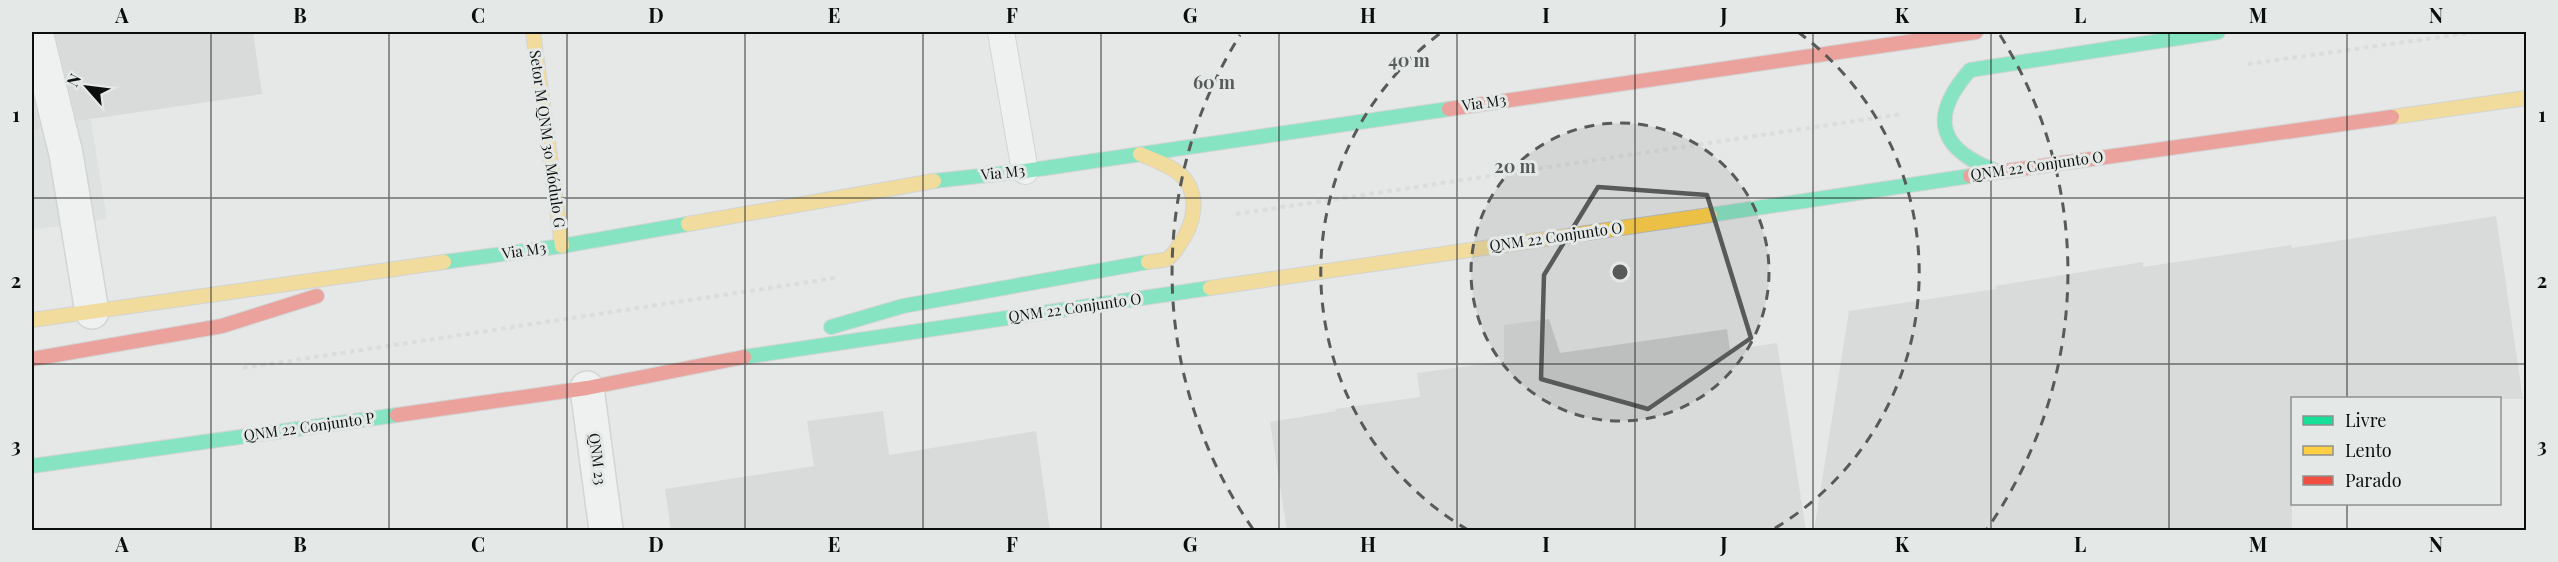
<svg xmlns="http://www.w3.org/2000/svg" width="2558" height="562" viewBox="0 0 2558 562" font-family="'Playfair Display',serif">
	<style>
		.built { fill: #d3dad7 }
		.building { fill: #cbcdcc }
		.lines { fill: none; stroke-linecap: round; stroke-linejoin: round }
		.lane-casing { stroke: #bcbebd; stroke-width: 28 }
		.street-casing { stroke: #bcbebd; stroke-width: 36 }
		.fast-casing { stroke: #bcbebd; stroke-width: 16 }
		.slow-casing { stroke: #bcbebd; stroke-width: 16 }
		.jam-casing { stroke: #bcbebd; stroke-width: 16 }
		.path { stroke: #cecfcf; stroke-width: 4; stroke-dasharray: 4.5 4.5; stroke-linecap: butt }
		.lane { stroke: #fbfcfb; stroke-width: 26 }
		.street { stroke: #fbfcfb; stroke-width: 33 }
		.fast { stroke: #16e098; stroke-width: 14 }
		.slow { stroke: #ffcf43; stroke-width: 14 }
		.jam { stroke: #f24e42; stroke-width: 14 }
		.marked { fill: none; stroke: #585a59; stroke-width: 4.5; stroke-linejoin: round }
		.grid { fill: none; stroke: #0c0e0d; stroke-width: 1.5; stroke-opacity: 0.55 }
		.ring { fill: none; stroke: #585a59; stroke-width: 3; stroke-dasharray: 10 8 }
		.labels { text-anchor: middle; stroke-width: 6; stroke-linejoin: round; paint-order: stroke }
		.street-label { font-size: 15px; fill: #0c0e0d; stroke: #e4e9e7 }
		.centre { fill: #585a59; stroke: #e4e9e7; stroke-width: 3 }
		.ring-label { font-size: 18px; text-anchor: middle; font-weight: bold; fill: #585a59; stroke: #e4e9e7; stroke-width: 6; stroke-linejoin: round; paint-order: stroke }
		.neatline { fill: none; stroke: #0c0e0d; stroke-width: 2 }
		.grid-label { font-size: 20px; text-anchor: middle; font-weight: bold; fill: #0c0e0d }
	</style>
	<rect width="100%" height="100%" fill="#e5e8e7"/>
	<path class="built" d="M32 32H76L107 219 32 230Z"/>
	<path class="building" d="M55 32H253L262 94 77 121Z
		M32 92 40 128 32 130Z
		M2496 216 2523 399H2292V531H1814L1849 311 1996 289 1995 286 2143 262V267L2291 245 2292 248Z
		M1549 319 1560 353 1727 329 1730 350 1777 343 1806 531H1287L1270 422 1336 411 1335 409 1420 397 1417 373 1504 361V325Z
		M883 411 889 455 1036 431 1050 531H671L665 489 814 466 807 421Z"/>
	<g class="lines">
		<defs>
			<path id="lane" d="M1001 32 1025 171"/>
			<path id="street" d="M36 32 66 154 92 312
				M587 388 606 530"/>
			<path id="fast" d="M1999 172C1940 151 1927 119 1970 70L2218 32
				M934 181 1025 171 1449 109
				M1710 215 1970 176
				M444 262 562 246 688 224
				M831 327 903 306 1148 262
				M744 357 1210 288
				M32 466 397 415"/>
			<path id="slow" d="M533 32 562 246
				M2392 117 2526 98
				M1140 154C1154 160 1170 165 1182 176 1201 196 1194 225 1179 245 1176 250 1171 257 1167 259 1162 261 1153 261 1148 262
				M688 224 934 181
				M1210 288 1710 215
				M32 320 444 262"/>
			<path id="jam" d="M1449 109 1976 32
				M1970 176 2392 117
				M32 359 222 326 317 296
				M397 415 587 388 744 357"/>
		</defs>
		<use href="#lane" class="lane-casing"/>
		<use href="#street" class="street-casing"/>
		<use href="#fast" class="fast-casing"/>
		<use href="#slow" class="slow-casing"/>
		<use href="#jam" class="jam-casing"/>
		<path class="path" d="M2248 64 2476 32
			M1236 214 1902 114
			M243 368 835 278"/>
		<use href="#lane" class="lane"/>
		<use href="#street" class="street"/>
		<use href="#fast" class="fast"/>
		<use href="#slow" class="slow"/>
		<use href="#jam" class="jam"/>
	</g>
	<path d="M0 0H2558V562H0ZM1598 187 1707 195 1751 338 1648 409 1541 379 1544 275Z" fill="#e5e8e7" fill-opacity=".55" fill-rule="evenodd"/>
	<path class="marked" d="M1598 187 1707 195 1751 338 1648 409 1541 379 1544 275Z"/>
	<path class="grid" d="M211 32V530M389 32V530M567 32V530M745 32V530M923 32V530M1101 32V530M1279 32V530M1457 32V530M1635 32V530M1813 32V530M1991 32V530M2169 32V530M2347 32V398M32 198H2526M32 364H2526M2347 504V530"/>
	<circle cx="1620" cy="272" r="149" fill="#585a59" fill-opacity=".12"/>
	<g class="ring">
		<circle cx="1620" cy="272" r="149"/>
		<path d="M1468 530A299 299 0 0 1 1442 32M1798 32A299 299 0 0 1 1772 530"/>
		<path d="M1253 529A448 448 0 0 1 1240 35M2000 35A448 448 0 0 1 1987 529"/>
	</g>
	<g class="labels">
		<g class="street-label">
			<text transform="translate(1484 103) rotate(-8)" y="5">Via M3</text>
			<text transform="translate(547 139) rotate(82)" y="5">Setor M QNM 30 Módulo G</text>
			<text transform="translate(2037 166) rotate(-8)" y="5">QNM 22 Conjunto O</text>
			<text transform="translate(1003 173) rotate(-6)" y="5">Via M3</text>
			<text transform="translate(1556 237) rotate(-8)" y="5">QNM 22 Conjunto O</text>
			<text transform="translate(524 251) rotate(-8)" y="5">Via M3</text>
			<text transform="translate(1075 308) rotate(-8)" y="5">QNM 22 Conjunto O</text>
			<text transform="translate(309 427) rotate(-8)" y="5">QNM 22 Conjunto P</text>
			<text transform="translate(597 459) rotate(83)" y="5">QNM 23</text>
		</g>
	</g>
	<circle cx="1620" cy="272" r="9" class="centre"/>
	<g class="ring-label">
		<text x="1409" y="67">40 m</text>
		<text x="1214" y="89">60 m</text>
		<text x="1515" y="173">20 m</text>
	</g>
	<rect width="2558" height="562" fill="none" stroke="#e4e9e7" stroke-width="66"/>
	<rect x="2291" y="397" width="210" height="108" fill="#e4e9e7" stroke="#8e9190" stroke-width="1.5"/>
	<rect x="2303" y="416" width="30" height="9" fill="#16e098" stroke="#8e9190" stroke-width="1.5"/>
	<text x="2345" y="427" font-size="18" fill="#0c0e0d">Livre</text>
	<rect x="2303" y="446" width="30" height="9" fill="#ffcf43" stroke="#8e9190" stroke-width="1.5"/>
	<text x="2345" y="457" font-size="18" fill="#0c0e0d">Lento</text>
	<rect x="2303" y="476" width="30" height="9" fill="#f24e42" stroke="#8e9190" stroke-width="1.5"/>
	<text x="2345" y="487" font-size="18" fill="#0c0e0d">Parado</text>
	<g transform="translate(87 87) rotate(298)" stroke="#e4e9e7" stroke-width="4.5" paint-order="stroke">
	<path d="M0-4.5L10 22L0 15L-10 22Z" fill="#0c0e0d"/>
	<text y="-9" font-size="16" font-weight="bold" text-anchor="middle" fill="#0c0e0d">N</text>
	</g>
	<rect x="33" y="33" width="2492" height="496" class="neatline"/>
	<g class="grid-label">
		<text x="122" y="23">A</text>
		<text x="300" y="23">B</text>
		<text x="478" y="23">C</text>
		<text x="656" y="23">D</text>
		<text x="834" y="23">E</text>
		<text x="1012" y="23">F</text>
		<text x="1190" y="23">G</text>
		<text x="1368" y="23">H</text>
		<text x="1546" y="23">I</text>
		<text x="1724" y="23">J</text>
		<text x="1902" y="23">K</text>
		<text x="2080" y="23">L</text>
		<text x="2258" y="23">M</text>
		<text x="2436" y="23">N</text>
		<text x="16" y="122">1</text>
		<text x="2542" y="122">1</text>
		<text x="16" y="288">2</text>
		<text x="2542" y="288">2</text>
		<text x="16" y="453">3</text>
		<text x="2542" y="453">3</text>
		<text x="122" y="552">A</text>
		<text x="300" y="552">B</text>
		<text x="478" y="552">C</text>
		<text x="656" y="552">D</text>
		<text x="834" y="552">E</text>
		<text x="1012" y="552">F</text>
		<text x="1190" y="552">G</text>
		<text x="1368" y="552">H</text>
		<text x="1546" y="552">I</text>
		<text x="1724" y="552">J</text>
		<text x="1902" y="552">K</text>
		<text x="2080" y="552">L</text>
		<text x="2258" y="552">M</text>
		<text x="2436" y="552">N</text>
	</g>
</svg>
